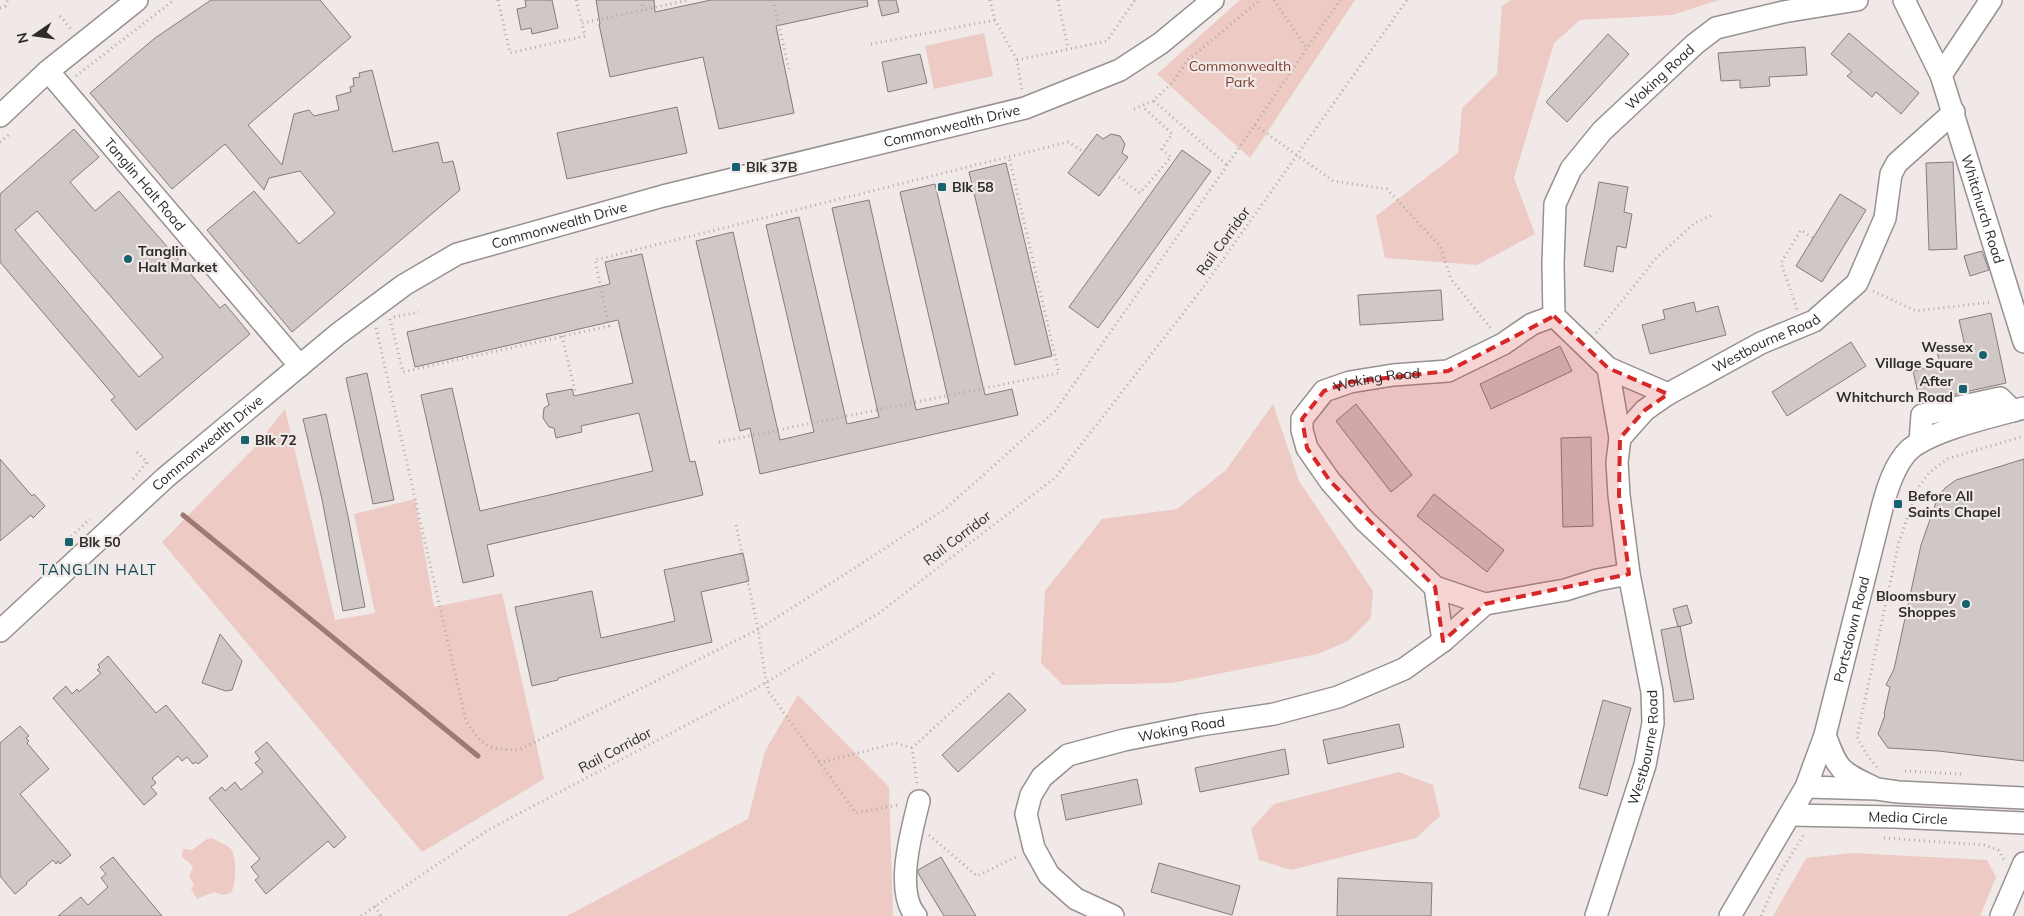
<svg xmlns="http://www.w3.org/2000/svg" width="2024" height="916" viewBox="0 0 2024 916" font-family="Mulish,sans-serif">
	<style>
		.green { fill: #edcac3 }
		.lines { fill: none; stroke-linecap: round; stroke-linejoin: round }
		.stream { stroke: #9d7a72; stroke-width: 5 }
		.building { fill: #cfc8c7; stroke: #827c7b; fill-rule: evenodd }
		.minor-casing { stroke: #979190; stroke-width: 24 }
		.path { stroke: #b0aaa9; stroke-width: 3; stroke-dasharray: 1 4; stroke-linecap: butt }
		.minor { stroke: #fff; stroke-width: 21 }
		.marked { fill: #d62828; fill-opacity: 0.2; stroke: #d62828; stroke-width: 4; stroke-dasharray: 10 6; stroke-linejoin: round }
		.poi-dot { fill: #17626f; stroke: #f0e9e8; stroke-width: 2 }
		.labels { text-anchor: middle; stroke-width: 4.5; stroke-linejoin: round; paint-order: stroke }
		.park-label { font-size: 14px; fill: #7d3e32; stroke: #f0e9e8 }
		.street-label { font-size: 14px; fill: #2e2c2b; stroke: #f0e9e8 }
		.poi-label { font-size: 14px; font-weight: bold; fill: #2e2c2b; stroke: #f0e9e8; text-anchor: start }
		.neighbourhood-label { font-size: 15px; letter-spacing: 1px; fill: #0b4852; stroke: #f0e9e8 }
	</style>
	<rect width="100%" height="100%" fill="#f0e9e8"/>
	<path class="green" d="M1240 0H1355L1250 158 1157 74Z
		M1511 0H1719L1672 15 1580 20 1554 43 1514 178 1535 234 1477 265 1385 258 1376 216 1458 153 1462 108 1497 74 1502 6Z
		M984 33 993 76 934 89 925 46Z
		M1273 404 1299 481 1373 591 1371 618 1348 641 1318 654 1172 683 1063 685 1041 663 1045 591 1102 519 1177 509 1226 470Z
		M285 409 335 620 375 613 354 514 415 499 434 607 502 593 544 779 422 852 162 542 254 448Z
		M798 695 889 787 893 916H567L748 819 765 751Z
		M1399 772 1433 785 1440 816 1416 838 1291 870 1259 860 1251 829 1274 804Z
		M213 838C218 842 227 845 231 849 237 858 236 885 231 893L223 895 214 892 197 899 191 889 194 885 189 877 193 866 182 857 183 849 192 850 207 839Z
		M1852 853 1987 860 1996 877 1980 916H1773L1806 858Z"/>
	<g class="lines">
		<path class="stream" d="M183 515 478 756"/>
	</g>
	<path class="building" d="M211 0H320L351 37 248 125 282 165 294 114 309 110 314 116 339 110 336 96 351 92 350 87 354 86 353 78 360 77 359 73 372 70 393 152 438 142 443 163 453 161 460 190 292 332 207 230 254 191 299 244 335 213 300 171 269 178 264 190 225 144 172 189 90 93 155 38Z
		M525 0H552L558 28 532 34 531 28 521 30 517 9 526 7Z
		M596 0H654L655 12 711 0H867L868 6 776 26 794 113 719 129 703 57 610 77 599 24H600Z
		M878 0H896L899 12 882 16Z
		M1849 33 1919 93 1901 114 1876 92 1872 97 1847 76 1852 72 1831 54Z
		M1608 34 1629 54 1567 122 1546 102Z
		M1805 47 1807 75 1769 77 1770 86 1740 88V80L1721 81 1718 53Z
		M920 54 927 83 888 92 882 62Z
		M677 107 687 153 567 179 557 133Z
		M74 129 99 157 70 182 95 211 119 191 220 308 225 304 250 334 136 430 111 400 115 397 0 262V194ZM37 211 163 357 139 377 15 230Z
		M1097 134 1103 139 1111 134 1120 136 1125 144 1122 153 1128 157 1099 196 1068 173Z
		M1182 150 1211 171 1098 328 1069 307Z
		M1953 162 1957 249 1929 250 1926 163Z
		M1006 163 1052 356 1015 365 969 172Z
		M1599 182 1628 187 1624 212 1632 214 1626 248 1617 246 1613 272 1584 266Z
		M935 184 985 395 1012 389 1018 415 760 474 750 428 740 431 696 241 733 232 780 440 814 432 766 225 799 217 847 424 879 417 832 208 869 200 916 410 949 403 900 192Z
		M1840 194 1866 210 1822 282 1796 266Z
		M1982 251 1989 270 1970 276 1964 256Z
		M642 254 690 462 695 461 703 495 487 545 494 576 463 583 421 395 452 388 480 511 653 471 639 413 581 426 582 432 556 438 554 428 549 427 543 418 544 408 549 405 546 394 572 389 574 396 633 383 618 320 415 367 407 332 610 284 605 262Z
		M1441 290 1443 320 1360 325 1358 295Z
		M1694 302 1696 312 1718 306 1726 335 1650 354 1642 325 1665 319 1663 310Z
		M1991 313 2006 383 1920 402 1913 371 1940 365 1937 351 1965 346 1959 320Z
		M1851 342 1866 366 1787 416 1772 392Z
		M1560 346 1572 371 1491 409 1480 384Z
		M367 373 394 500 373 504 346 378Z
		M1356 404 1412 475 1391 492 1336 421Z
		M326 414 349 521 365 607 343 611 322 499 303 419Z
		M1591 437 1593 526 1563 527 1561 438Z
		M0 459 32 496 34 494 45 506 33 518 31 515 0 541Z
		M2024 459V761L1938 751 1888 748 1878 734 1885 715 1884 714 1890 687 1886 685 1894 669 1921 545 1938 497 1945 488 1956 480Z
		M1434 494 1504 550 1487 572 1417 516Z
		M743 553 749 581 701 592 712 642 558 678V680L532 686 515 607 592 591 601 638 675 621 664 570Z
		M1687 605 1692 623 1678 627 1673 609Z
		M1680 626 1694 699 1674 702 1661 630Z
		M220 634 242 661 232 690 226 691 202 683Z
		M108 656 156 713 166 705 208 756 198 764 196 762 193 764 187 757 182 761 178 756 152 778 156 783 151 787 157 794 144 805 53 698 66 686 72 694 77 689 79 692 101 673 97 670 100 667 98 665Z
		M1009 693 1026 710 958 772 942 755Z
		M1603 700 1631 708 1607 796 1579 788Z
		M1399 724 1404 747 1328 764 1323 740Z
		M20 726 29 736 26 738 29 741 27 743 49 769 20 794 71 855 60 864 58 861 56 864 53 860 26 883 27 884 15 894 0 876V743Z
		M267 742 346 837 334 848 328 841 266 894 255 880 259 877 251 867 260 859 209 798 222 787 225 791 235 782 241 790 263 772 255 763 260 759 255 752Z
		M1285 749 1289 774 1200 792 1195 768Z
		M1137 779 1142 804 1066 820 1061 795Z
		M113 857 162 916H58L81 897 88 905 108 887 101 878 106 874 100 867Z
		M941 857 976 916H944L918 873V870Z
		M1159 863 1240 886 1232 915 1151 892Z
		M1338 878 1432 883 1431 916H1337Z"/>
	<g class="lines">
		<defs>
			<g id="minor">
				<path id="s1" d="M1904 0 1941 75 2024 342"/>
				<path id="s2" d="M48 71 300 366"/>
				<path d="M1941 75 1991 0"/>
				<path d="M0 116 48 71 137 0"/>
				<path d="M1608 368 1620 438"/>
				<path id="s3" d="M1668 394 1608 368 1554 316 1553 264 1555 204 1571 169 1602 131 1695 44 1716 28 1783 12 1857 0"/>
				<path d="M1920 442 1922 415 2000 398 2013 411"/>
				<path d="M1435 587 1443 641"/>
				<path id="s4" d="M1485 604 1435 587 1365 521 1330 481 1307 448 1302 430V419L1324 391 1350 382 1393 375 1448 371 1503 344 1532 324 1554 316"/>
				<path id="s5" d="M0 631 165 478 338 334 404 285 457 254 663 196 1025 108 1120 70 1161 43 1213 0"/>
				<path d="M1825 735C1838 770 1839 771 1873 787"/>
				<path d="M1806 787 1877 789 1898 792 2024 798"/>
				<path id="s6" d="M1790 815 1895 817 2024 823"/>
				<path d="M916 916C894 891 912 830 919 801"/>
				<path id="s7" d="M1113 916 1076 899 1049 875 1034 848 1026 814 1031 795 1042 777 1068 755 1124 740 1200 725 1274 714 1338 697 1404 669 1443 641 1485 604 1565 590 1597 580 1629 574"/>
				<path id="s8" d="M1596 916 1645 765 1653 723 1652 692 1629 574 1619 495 1617 462 1620 438 1645 410 1668 394 1761 343 1814 321 1857 283 1885 218 1891 174 1897 163 1954 112"/>
				<path id="s9" d="M1730 916 1806 787 1825 735 1883 504C1888 486 1895 464 1909 450 1932 430 1994 416 2024 408"/>
				<path d="M2001 916 2024 863"/>
			</g>
		</defs>
		<use href="#minor" class="minor-casing"/>
		<path class="path" d="M498 0 510 53 585 36 582 23 689 0
			M576 0 582 23
			M641 0 644 10
			M773 0 789 69
			M990 0 995 20 1017 60 1022 91
			M1058 0 1068 49
			M1274 0 1307 49
			M0 8 5 6 8 0
			M60 16 71 29
			M871 44 995 20
			M1017 60 1107 41 1135 0
			M76 76 174 0
			M1154 101 1227 165
			M1134 109 1153 101 1172 83 1188 60 1260 0
			M1255 125 1333 181 1387 189 1440 246 1451 279 1492 330
			M0 142 11 133
			M1115 174 1140 193 1171 157 1162 149 1172 134 1142 106
			M1873 291 1916 311 1992 302
			M1797 309 1781 263 1801 230 1813 238
			M394 317 419 312
			M390 319 403 372 609 326 595 260 1068 142 1084 152
			M376 328 466 721C483 748 488 749 519 750L757 630 853 569 945 509 1055 411 1217 180 1340 0
			M1596 333 1657 257 1695 223 1712 215
			M562 336 575 391
			M719 442 1059 373 1009 157
			M137 452 148 463
			M133 479 147 462
			M736 525 758 629 766 682 769 692 856 813 898 805
			M64 543 90 519
			M819 763 896 743 912 748
			M1877 767 1868 757 1857 737 1899 542 1917 489 1929 473 1947 459 2024 436
			M1905 771 1961 774
			M917 783 912 748 994 673
			M929 835 977 876 1018 856
			M1884 838 1984 845 1998 850 2005 861
			M375 906 381 916
			M361 916 488 830 762 685 879 613 1056 477 1202 289 1407 0
			M1761 916 1780 873 1805 833"/>
		<use href="#minor" class="minor"/>
	</g>
	<path class="marked" d="M1554 316 1608 368 1668 394 1645 410 1620 438 1619 495 1629 574 1485 604 1443 641 1435 587 1330 481 1307 448 1302 419 1324 391 1350 382 1448 371Z"/>
	<g class="poi-dot">
		<rect x="731" y="162" width="10" height="10" rx="2.5"/>
		<rect x="937" y="182" width="10" height="10" rx="2.5"/>
		<circle cx="128" cy="259" r="5"/>
		<circle cx="1983" cy="355" r="5"/>
		<rect x="1958" y="384" width="10" height="10" rx="2.5"/>
		<rect x="240" y="435" width="10" height="10" rx="2.5"/>
		<rect x="1893" y="499" width="10" height="10" rx="2.5"/>
		<rect x="64" y="537" width="10" height="10" rx="2.5"/>
		<circle cx="1966" cy="604" r="5"/>
	</g>
	<g class="labels">
		<g class="park-label">
			<text x="1240" y="71">Commonwealth<tspan x="1240" dy="16">Park</tspan></text>
		</g>
		<g class="street-label">
			<text dy="5" stroke="none"><textPath href="#s3" startOffset="419">Woking Road</textPath></text>
			<text dy="5" stroke="none"><textPath href="#s5" startOffset="1105">Commonwealth Drive</textPath></text>
			<text dy="5" stroke="none"><textPath href="#s2" startOffset="149">Tanglin Halt Road</textPath></text>
			<text dy="5" stroke="none"><textPath href="#s1" startOffset="224">Whitchurch Road</textPath></text>
			<text dy="5" stroke="none"><textPath href="#s5" startOffset="700">Commonwealth Drive</textPath></text>
			<text transform="translate(1223 241) rotate(-54)" y="5">Rail Corridor</text>
			<text dy="5" stroke="none"><textPath href="#s8" startOffset="666">Westbourne Road</textPath></text>
			<text dy="5" stroke="none"><textPath href="#s4" startOffset="362">Woking Road</textPath></text>
			<text dy="5" stroke="none"><textPath href="#s5" startOffset="280">Commonwealth Drive</textPath></text>
			<text transform="translate(957 538) rotate(-37)" y="5">Rail Corridor</text>
			<text dy="5" stroke="none"><textPath href="#s9" startOffset="314">Portsdown Road</textPath></text>
			<text dy="5" stroke="none"><textPath href="#s7" startOffset="334">Woking Road</textPath></text>
			<text dy="5" stroke="none"><textPath href="#s8" startOffset="176">Westbourne Road</textPath></text>
			<text transform="translate(615 750) rotate(-28)" y="5">Rail Corridor</text>
			<text dy="5" stroke="none"><textPath href="#s6" startOffset="118">Media Circle</textPath></text>
		</g>
		<g class="poi-label">
			<text x="746" y="172">Blk 37B</text>
			<text x="952" y="192">Blk 58</text>
			<text x="138" y="256">Tanglin<tspan x="138" dy="16">Halt Market</tspan></text>
			<text x="1973" y="352" text-anchor="end">Wessex<tspan x="1973" dy="16">Village Square</tspan></text>
			<text x="1953" y="386" text-anchor="end">After<tspan x="1953" dy="16">Whitchurch Road</tspan></text>
			<text x="255" y="445">Blk 72</text>
			<text x="1908" y="501">Before All<tspan x="1908" dy="16">Saints Chapel</tspan></text>
			<text x="79" y="547">Blk 50</text>
			<text x="1956" y="601" text-anchor="end">Bloomsbury<tspan x="1956" dy="16">Shoppes</tspan></text>
		</g>
		<g class="neighbourhood-label">
			<text x="98" y="575">TANGLIN HALT</text>
		</g>
	</g>
	<g transform="translate(35 35) rotate(257)" stroke="#f0e9e8" stroke-width="4" paint-order="stroke">
	<path d="M0-4L9 19L0 12L-9 19Z" fill="#2e2c2b"/>
	<text y="-8" font-size="14" font-weight="bold" text-anchor="middle" fill="#2e2c2b">N</text>
	</g>
</svg>
